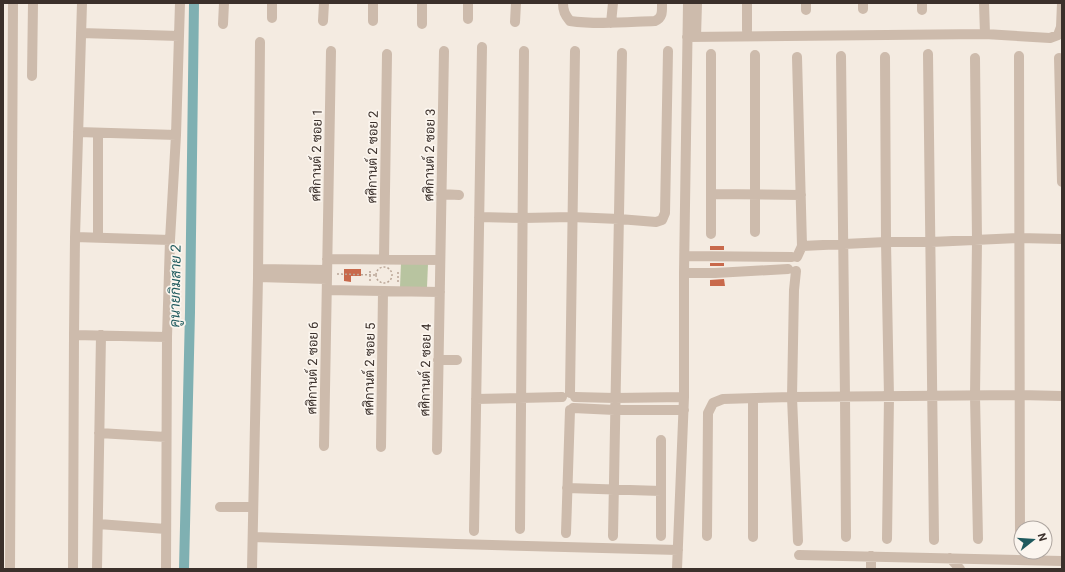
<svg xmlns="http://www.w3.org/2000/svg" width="1065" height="572" viewBox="0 0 1065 572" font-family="Roboto,Sarabun,sans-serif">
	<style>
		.garden { fill: #b8c4a0 }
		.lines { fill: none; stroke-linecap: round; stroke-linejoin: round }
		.canal { stroke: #7fb0b2; stroke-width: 10 }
		.building { fill: #c8694b }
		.path { stroke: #b9a596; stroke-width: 1.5; stroke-dasharray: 2 2; stroke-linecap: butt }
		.minor { stroke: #cdbbac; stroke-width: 10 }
		.labels { text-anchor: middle; stroke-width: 3.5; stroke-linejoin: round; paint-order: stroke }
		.street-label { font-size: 13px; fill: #3b302b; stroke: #fbf5ee }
		.water-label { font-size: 14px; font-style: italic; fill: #1f5a5e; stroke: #fbf5ee }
	</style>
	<rect width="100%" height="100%" fill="#f4ebe1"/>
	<path class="garden" d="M401 263 428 264 427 287H400Z"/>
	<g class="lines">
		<path class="canal" d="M184 569 190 312 194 3"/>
	</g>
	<path class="building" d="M710 246H724V250H710Z
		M710 263H724V266H710Z
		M344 269H361V276H351V282L344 281Z
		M724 279 725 286H710V280Z"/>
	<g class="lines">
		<path class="path" d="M376 275a8 8 0 1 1 16 0a8 8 0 1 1-16 0Z
			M337 274 375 275
			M370 281V269
			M398 282V270"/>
		<path class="minor" d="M563 3C563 11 565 15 570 21 598 25 627 22 655 21 663 18 662 11 662 3
			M863 3V9
			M984 3 985 34
			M806 10V3
			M922 10V3
			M272 18V3
			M468 19V3
			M323 21 324 3
			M373 21V3
			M515 22 516 3
			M611 23 613 3
			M223 24 224 3
			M422 24V3
			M747 30V3
			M81 33 179 36
			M687 37 985 34 1050 38 1058 35 1061 27 1062 3
			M696 37 697 3
			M711 54V234
			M928 54 934 540
			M755 55V232
			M841 56 845 397 846 537
			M1019 56 1020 543
			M797 57 802 246 797 257
			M885 57 886 242 889 397 887 539
			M975 58 977 241 975 396 978 539
			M1059 58 1062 182
			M32 76 33 3
			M78 132 176 135
			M441 194 459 195
			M711 194 801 195
			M479 217 523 218 572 217 619 219 656 222 662 220 665 213 668 51
			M75 237 170 240
			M98 238V133
			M802 246 886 242H931L1019 238 1062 239
			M685 256 792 257
			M327 259 440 260
			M384 259 387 54
			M258 269 327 270
			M796 271 794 290 792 397 798 541
			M684 273H715L788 269
			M258 277 327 279
			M327 290 440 292
			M74 335 167 337
			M438 360H457
			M570 393 575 51
			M575 397 615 398 684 397
			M476 399 562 397
			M573 408 615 410H684
			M99 433 166 437
			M324 446 331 51
			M381 447 383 291
			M437 450 444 51
			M567 488 661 491V536
			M661 491V440
			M220 507H253
			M98 524 166 529
			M520 529 524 51
			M474 531 482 47
			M566 533 570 410
			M613 536 622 53
			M707 536 708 413 713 403 723 399 792 397 1020 395 1062 396
			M253 537 456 544 678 550
			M753 537V399
			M799 555 1062 561
			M950 558 960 569
			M10 569 13 3
			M73 569 74 335 75 237 82 3
			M97 569 101 335
			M166 569 167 337 170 240 176 135 180 3
			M252 569 258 277 260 42
			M677 569 684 397V273L688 3
			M871 569V556"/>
	</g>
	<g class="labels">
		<g class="street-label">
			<text transform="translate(316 155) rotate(-89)" y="5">ศศิกานต์ 2 ซอย 1</text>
			<text transform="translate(429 155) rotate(-89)" y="5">ศศิกานต์ 2 ซอย 3</text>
			<text transform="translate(372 157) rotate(-89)" y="5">ศศิกานต์ 2 ซอย 2</text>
			<text transform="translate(312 368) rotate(-89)" y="5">ศศิกานต์ 2 ซอย 6</text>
			<text transform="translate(369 369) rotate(-89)" y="5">ศศิกานต์ 2 ซอย 5</text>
			<text transform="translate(425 370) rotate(-89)" y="5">ศศิกานต์ 2 ซอย 4</text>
		</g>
		<g class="water-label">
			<text transform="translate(175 286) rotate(-89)" y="5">คูนายกิมสาย 2</text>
		</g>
	</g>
	<rect width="1065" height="572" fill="none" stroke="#3b302b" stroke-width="8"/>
	<g transform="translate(1033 540) rotate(73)"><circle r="19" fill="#fbf5ee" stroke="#aea6a0"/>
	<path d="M0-3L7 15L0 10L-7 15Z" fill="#1f5a5e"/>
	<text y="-6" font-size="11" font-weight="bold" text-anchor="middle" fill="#3b302b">N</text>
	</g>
</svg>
